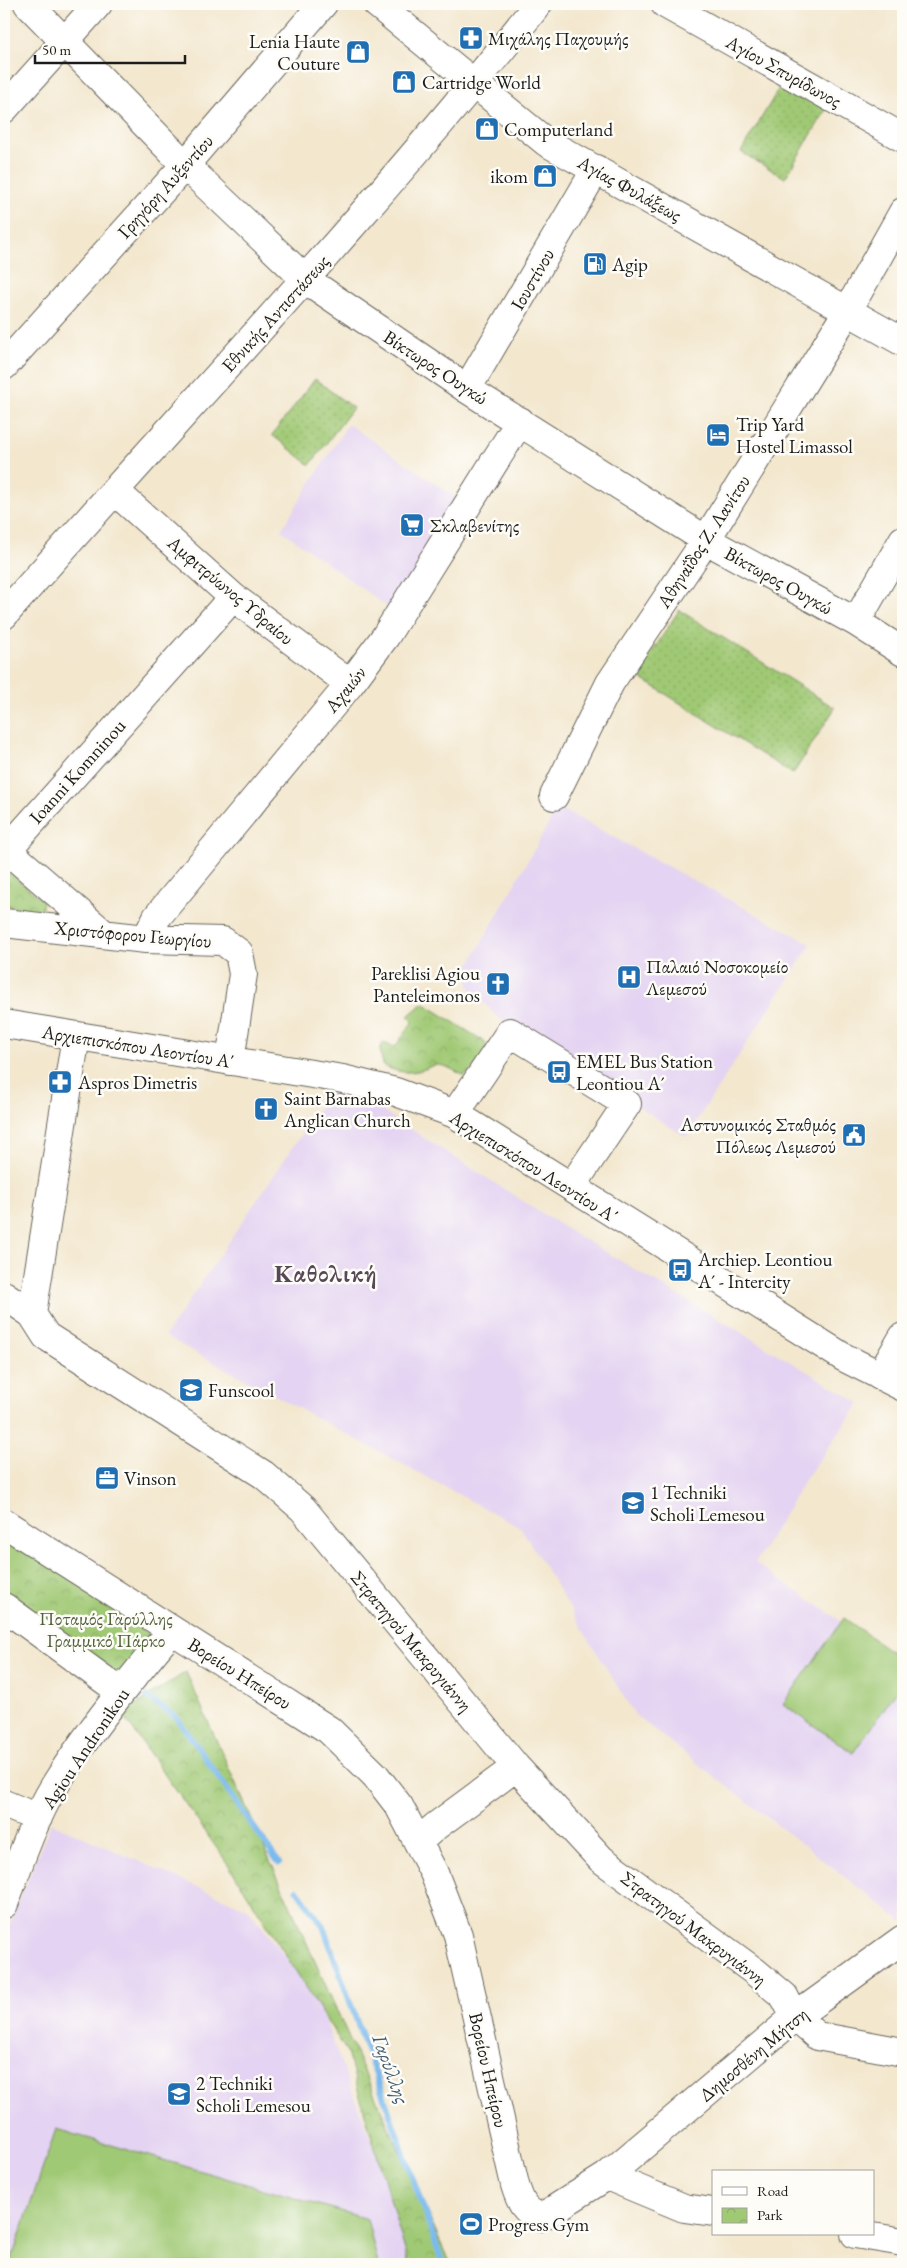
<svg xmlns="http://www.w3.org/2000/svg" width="907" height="2268" viewBox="0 0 907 2268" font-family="'EB Garamond',serif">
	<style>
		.built { fill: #e4d3f2 }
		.grass { fill: url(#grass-dots); stroke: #5e7248 }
		.park { fill: url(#park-crowns); stroke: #5e7248 }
		.pitch { fill: #a0c974; stroke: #5e7248 }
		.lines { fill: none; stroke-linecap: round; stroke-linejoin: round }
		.stream { stroke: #7abaee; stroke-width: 6 }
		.minor-casing { stroke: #67635a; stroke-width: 30 }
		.major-casing { stroke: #67635a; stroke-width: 30 }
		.minor { stroke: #fff; stroke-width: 28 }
		.major { stroke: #fff; stroke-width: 28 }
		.labels { text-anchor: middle; stroke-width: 5; stroke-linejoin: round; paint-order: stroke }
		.poi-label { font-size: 19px; fill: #1c1c1c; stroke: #fdfcf7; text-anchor: start }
		.street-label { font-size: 19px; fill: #1c1c1c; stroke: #fdfcf7 }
		.park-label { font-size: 19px; fill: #51613f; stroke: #fdfcf7 }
		.water-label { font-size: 20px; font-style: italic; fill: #425b70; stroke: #fdfcf7 }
		.district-label { font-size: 24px; font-weight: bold; letter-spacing: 1px; fill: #574858; stroke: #fdfcf7 }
	</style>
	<defs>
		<pattern id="grass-dots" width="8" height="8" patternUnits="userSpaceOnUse" patternTransform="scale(1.25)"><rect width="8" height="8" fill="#a0c974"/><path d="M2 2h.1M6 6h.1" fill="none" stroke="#89ac64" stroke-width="1.8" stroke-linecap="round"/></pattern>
		<pattern id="park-crowns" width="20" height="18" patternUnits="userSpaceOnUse" patternTransform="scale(1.25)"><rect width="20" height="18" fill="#a0c974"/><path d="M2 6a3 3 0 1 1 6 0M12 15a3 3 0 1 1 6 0" fill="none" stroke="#89ac64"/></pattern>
	</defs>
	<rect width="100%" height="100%" fill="#fdfcf7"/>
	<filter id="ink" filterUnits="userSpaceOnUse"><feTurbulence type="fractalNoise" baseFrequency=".02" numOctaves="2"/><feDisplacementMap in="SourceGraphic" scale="10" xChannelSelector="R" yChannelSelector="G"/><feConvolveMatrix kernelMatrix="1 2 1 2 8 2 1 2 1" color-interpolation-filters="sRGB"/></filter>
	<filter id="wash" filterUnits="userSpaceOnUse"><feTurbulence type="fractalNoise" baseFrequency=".0096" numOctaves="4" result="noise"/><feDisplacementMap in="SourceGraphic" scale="20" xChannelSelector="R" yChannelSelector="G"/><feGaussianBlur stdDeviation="1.12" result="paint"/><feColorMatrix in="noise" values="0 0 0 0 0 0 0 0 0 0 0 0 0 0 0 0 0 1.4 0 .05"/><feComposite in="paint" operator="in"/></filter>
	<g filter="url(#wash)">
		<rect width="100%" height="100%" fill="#f3e7ce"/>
		<path class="built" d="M348 424 464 503 393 611 281 530Z
			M558 807 811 944 686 1137 496 1016 469 987 468 967Z
			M337 1082 565 1228 860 1403 806 1478 755 1563 903 1663V1922L635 1715 521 1528 165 1336Z
			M51 1823 248 1909 314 1993 393 2195 411 2264H4V1938Z"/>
		<path class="grass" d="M784 80 828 107 785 178 741 152Z
			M315 379 353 408 310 465 272 435Z
			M679 610 835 708 793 774 637 676Z"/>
		<path class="park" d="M4 868 43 901 41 913 4 905Z
			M423 1003 485 1042 487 1054 465 1076C456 1072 445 1064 435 1065 432 1065 428 1068 425 1069 410 1074 396 1073 383 1065L380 1050 383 1043 395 1047 413 1021 408 1016Z
			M4 1517 97 1575 153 1635 119 1686 4 1611Z
			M186 1672 450 2264H409L347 2052 230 1867 122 1714Z"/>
		<path class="pitch" d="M844 1618 903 1660V1682L853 1753 783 1704Z
			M56 2129 367 2219 378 2264H10Z"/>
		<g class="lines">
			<path class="stream" d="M147 1697 177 1718 279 1863
				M297 1890 323 1926 443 2264"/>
		</g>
	</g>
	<g filter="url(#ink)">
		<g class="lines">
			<defs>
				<path id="minor" d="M28 4 185 165 305 279 467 389 706 540 856 622 903 652
					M665 4 903 138
					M4 109 98 4
					M4 366 185 165 323 4
					M467 389 596 169
					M116 492 233 597 350 684
					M4 615C182 412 370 216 538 4
					M856 622 903 540
					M554 796 610 683 706 540 847 312 903 212
					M4 923 146 939 223 941 239 953 243 974 230 1061
					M104 934 7 850 233 597
					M146 939 157 917 350 684 385 637 520 421
					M455 1114 510 1032 627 1104 572 1186
					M4 1295 32 1314 46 1336 264 1475 303 1509 516 1767 601 1859 754 1971 784 1996 795 2017 817 2036 903 2052
					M32 1314 76 1036
					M880 1376 903 1337
					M4 1523 329 1730 375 1775 399 1806 434 1873 458 1935 515 2185C520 2201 524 2212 541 2217L550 2212 607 2176 795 2017 903 1939
					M4 1607 121 1692
					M4 1804 38 1818
					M419 1841 436 1826 516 1767
					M4 1904C19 1864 33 1821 55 1785 89 1730 131 1679 172 1630
					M607 2176 684 2208 713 2212
					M855 2234 903 2242"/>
				<path id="major" d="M377 4 546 142 903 342
					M4 1024 343 1079 396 1092 455 1114 843 1357 903 1387"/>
			</defs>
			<use href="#minor" class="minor-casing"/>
			<use href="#major" class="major-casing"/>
			<use href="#minor" class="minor"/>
			<use href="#major" class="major"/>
		</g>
	</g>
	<defs>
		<symbol id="pharmacy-square" viewBox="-11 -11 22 22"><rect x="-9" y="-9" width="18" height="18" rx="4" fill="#1f6fb2" stroke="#fdfcf7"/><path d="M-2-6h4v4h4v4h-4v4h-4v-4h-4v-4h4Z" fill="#fff"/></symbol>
		<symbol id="shop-square" viewBox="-11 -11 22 22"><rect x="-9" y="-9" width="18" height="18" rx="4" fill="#1f6fb2" stroke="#fdfcf7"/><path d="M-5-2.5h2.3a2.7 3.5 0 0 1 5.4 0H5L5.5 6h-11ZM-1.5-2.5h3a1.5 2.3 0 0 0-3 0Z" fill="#fff"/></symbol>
		<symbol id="fuel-square" viewBox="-11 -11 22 22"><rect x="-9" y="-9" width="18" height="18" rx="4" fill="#1f6fb2" stroke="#fdfcf7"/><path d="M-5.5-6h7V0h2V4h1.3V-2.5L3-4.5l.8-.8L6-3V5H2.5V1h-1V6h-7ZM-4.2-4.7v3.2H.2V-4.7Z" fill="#fff"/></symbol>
		<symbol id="hotel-square" viewBox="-11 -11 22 22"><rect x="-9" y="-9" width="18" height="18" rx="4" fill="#1f6fb2" stroke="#fdfcf7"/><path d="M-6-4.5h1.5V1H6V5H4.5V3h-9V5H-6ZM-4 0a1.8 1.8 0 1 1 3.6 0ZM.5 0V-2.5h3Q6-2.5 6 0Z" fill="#fff"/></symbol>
		<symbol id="supermarket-square" viewBox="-11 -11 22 22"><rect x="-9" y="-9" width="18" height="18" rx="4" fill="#1f6fb2" stroke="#fdfcf7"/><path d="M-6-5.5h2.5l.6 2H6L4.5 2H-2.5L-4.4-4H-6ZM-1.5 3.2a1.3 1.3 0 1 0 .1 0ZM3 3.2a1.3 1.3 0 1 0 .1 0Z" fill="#fff"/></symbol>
		<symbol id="hospital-square" viewBox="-11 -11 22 22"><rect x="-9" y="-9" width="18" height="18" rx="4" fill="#1f6fb2" stroke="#fdfcf7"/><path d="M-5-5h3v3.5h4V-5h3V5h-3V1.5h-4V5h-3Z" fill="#fff"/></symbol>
		<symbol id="church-square" viewBox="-11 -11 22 22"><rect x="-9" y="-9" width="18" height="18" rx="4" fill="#1f6fb2" stroke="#fdfcf7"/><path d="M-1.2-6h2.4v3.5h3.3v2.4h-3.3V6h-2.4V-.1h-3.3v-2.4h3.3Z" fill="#fff"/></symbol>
		<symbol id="bus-square" viewBox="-11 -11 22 22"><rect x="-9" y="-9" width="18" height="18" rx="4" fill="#1f6fb2" stroke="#fdfcf7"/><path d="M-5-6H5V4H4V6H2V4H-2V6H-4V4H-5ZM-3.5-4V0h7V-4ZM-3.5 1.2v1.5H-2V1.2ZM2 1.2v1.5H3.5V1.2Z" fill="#fff"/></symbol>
		<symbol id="civic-square" viewBox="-11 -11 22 22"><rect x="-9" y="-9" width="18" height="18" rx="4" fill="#1f6fb2" stroke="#fdfcf7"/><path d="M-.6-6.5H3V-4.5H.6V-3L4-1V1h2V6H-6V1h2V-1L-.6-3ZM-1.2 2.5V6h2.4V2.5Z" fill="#fff"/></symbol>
		<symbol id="school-square" viewBox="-11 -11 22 22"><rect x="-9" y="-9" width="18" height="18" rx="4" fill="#1f6fb2" stroke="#fdfcf7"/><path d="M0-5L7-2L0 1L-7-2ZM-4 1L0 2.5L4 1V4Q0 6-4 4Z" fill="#fff"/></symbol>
		<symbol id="office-square" viewBox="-11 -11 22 22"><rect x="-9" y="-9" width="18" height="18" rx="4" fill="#1f6fb2" stroke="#fdfcf7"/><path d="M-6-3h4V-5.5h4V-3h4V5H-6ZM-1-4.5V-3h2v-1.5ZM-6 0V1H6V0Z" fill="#fff"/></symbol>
		<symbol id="stadium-square" viewBox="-11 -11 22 22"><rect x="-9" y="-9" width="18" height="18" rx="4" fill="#1f6fb2" stroke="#fdfcf7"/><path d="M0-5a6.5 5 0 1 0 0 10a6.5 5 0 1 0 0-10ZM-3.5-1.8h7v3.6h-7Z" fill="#fff"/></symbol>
	</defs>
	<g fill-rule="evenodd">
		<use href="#pharmacy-square" x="457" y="24" width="28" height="28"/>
		<use href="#shop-square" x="344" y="38" width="28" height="28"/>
		<use href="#shop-square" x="390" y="68" width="28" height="28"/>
		<use href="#shop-square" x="473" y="115" width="28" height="28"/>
		<use href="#shop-square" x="531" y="162" width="28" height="28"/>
		<use href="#fuel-square" x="581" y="250" width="28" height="28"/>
		<use href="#hotel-square" x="704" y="421" width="28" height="28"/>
		<use href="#supermarket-square" x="398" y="511" width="28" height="28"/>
		<use href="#hospital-square" x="615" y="963" width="28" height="28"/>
		<use href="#church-square" x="484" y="970" width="28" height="28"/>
		<use href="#bus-square" x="545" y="1058" width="28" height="28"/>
		<use href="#pharmacy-square" x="46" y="1068" width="28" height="28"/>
		<use href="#church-square" x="252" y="1095" width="28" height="28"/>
		<use href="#civic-square" x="840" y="1121" width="28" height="28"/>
		<use href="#bus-square" x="666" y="1256" width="28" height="28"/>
		<use href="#school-square" x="177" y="1376" width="28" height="28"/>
		<use href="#office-square" x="93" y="1464" width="28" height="28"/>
		<use href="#school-square" x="619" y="1489" width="28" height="28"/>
		<use href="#school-square" x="165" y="2080" width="28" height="28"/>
		<use href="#stadium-square" x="457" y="2210" width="28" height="28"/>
	</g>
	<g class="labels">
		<g class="poi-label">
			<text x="488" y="45">Μιχάλης Παχουμής</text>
			<text x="340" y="48" text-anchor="end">Lenia Haute<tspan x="340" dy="22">Couture</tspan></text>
			<text x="422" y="89">Cartridge World</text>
			<text x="504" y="136">Computerland</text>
			<text x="528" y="183" text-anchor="end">ikom</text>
			<text x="612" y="271">Agip</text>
			<text x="736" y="431">Trip Yard<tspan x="736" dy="22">Hostel Limassol</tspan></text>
			<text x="430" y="532">Σκλαβενίτης</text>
			<text x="646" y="973">Παλαιό Νοσοκομείο<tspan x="646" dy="22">Λεμεσού</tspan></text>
			<text x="480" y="980" text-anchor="end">Pareklisi Agiou<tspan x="480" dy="22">Panteleimonos</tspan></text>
			<text x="576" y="1068">EMEL Bus Station<tspan x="576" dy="22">Leontiou A´</tspan></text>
			<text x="78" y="1089">Aspros Dimetris</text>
			<text x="284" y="1105">Saint Barnabas<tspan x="284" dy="22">Anglican Church</tspan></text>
			<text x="836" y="1131" text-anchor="end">Αστυνομικός Σταθμός<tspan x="836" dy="22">Πόλεως Λεμεσού</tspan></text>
			<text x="698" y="1266">Archiep. Leontiou<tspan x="698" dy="22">A´ - Intercity</tspan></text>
			<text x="208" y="1397">Funscool</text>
			<text x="124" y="1485">Vinson</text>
			<text x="650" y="1499">1 Techniki<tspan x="650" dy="22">Scholi Lemesou</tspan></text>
			<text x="196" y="2090">2 Techniki<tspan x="196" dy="22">Scholi Lemesou</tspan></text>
			<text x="488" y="2231">Progress Gym</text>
		</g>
		<g class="street-label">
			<text transform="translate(784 71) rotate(29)" y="7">Αγίου Σπυρίδωνος</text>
			<text transform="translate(165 186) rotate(-48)" y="7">Γρηγόρη Αυξεντίου</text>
			<text transform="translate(630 188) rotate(29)" y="7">Αγίας Φυλάξεως</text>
			<text transform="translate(532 279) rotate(-60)" y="7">Ιουστίνου</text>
			<text transform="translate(275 313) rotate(-48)" y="7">Εθνικής Αντιστάσεως</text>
			<text transform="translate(436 367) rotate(33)" y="7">Βίκτωρος Ουγκώ</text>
			<text transform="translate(703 541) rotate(-57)" y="7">Αθηναΐδος Ζ. Λανίτου</text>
			<text transform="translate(779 580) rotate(29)" y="7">Βίκτωρος Ουγκώ</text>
			<text transform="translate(231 590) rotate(40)" y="7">Αμφιτρύωνος Υδραίου</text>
			<text transform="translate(345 689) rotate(-51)" y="7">Αχαιών</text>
			<text transform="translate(77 771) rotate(-48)" y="7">Ioanni Komninou</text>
			<text transform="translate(133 934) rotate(5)" y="7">Χριστόφορου Γεωργίου</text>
			<text transform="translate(138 1046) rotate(9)" y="7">Αρχιεπισκόπου Λεοντίου Α΄</text>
			<text transform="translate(534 1166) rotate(32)" y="7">Αρχιεπισκόπου Λεοντίου Α΄</text>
			<text transform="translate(412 1641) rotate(50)" y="7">Στρατηγού Μακρυγιάννη</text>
			<text transform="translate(240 1673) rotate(32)" y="7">Βορείου Ηπείρου</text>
			<text transform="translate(85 1748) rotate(-56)" y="7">Agiou Andronikou</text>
			<text transform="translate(694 1928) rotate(37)" y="7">Στρατηγού Μακρυγιάννη</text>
			<text transform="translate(753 2054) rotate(-40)" y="7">Δημοσθένη Μήτση</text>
			<text transform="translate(489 2070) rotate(77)" y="7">Βορείου Ηπείρου</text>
		</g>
		<g class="park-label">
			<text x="106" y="1625">Ποταμός Γαρύλλης<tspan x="106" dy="22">Γραμμικό Πάρκο</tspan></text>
		</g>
		<g class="water-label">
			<text transform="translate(391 2069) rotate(70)" y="7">Γαρύλλης</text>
		</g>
		<g class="district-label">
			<text x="326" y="1282">Καθολική</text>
		</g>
	</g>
	<rect width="907" height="2268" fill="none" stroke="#fdfcf7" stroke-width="20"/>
	<rect x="712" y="2170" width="162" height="65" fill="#fdfcf7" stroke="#a3a29f"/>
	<rect x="722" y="2187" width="25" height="8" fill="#ffffff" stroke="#a3a29f"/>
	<text x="757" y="2196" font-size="15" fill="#1c1c1c">Road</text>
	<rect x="722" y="2208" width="25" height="15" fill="url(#park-crowns)" stroke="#a3a29f"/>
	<text x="757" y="2220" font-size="15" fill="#1c1c1c">Park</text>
	<path d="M35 55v8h150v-8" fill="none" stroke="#1c1c1c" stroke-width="2.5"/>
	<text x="42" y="55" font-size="15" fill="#1c1c1c" stroke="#fdfcf7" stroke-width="4" paint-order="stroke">50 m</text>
</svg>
